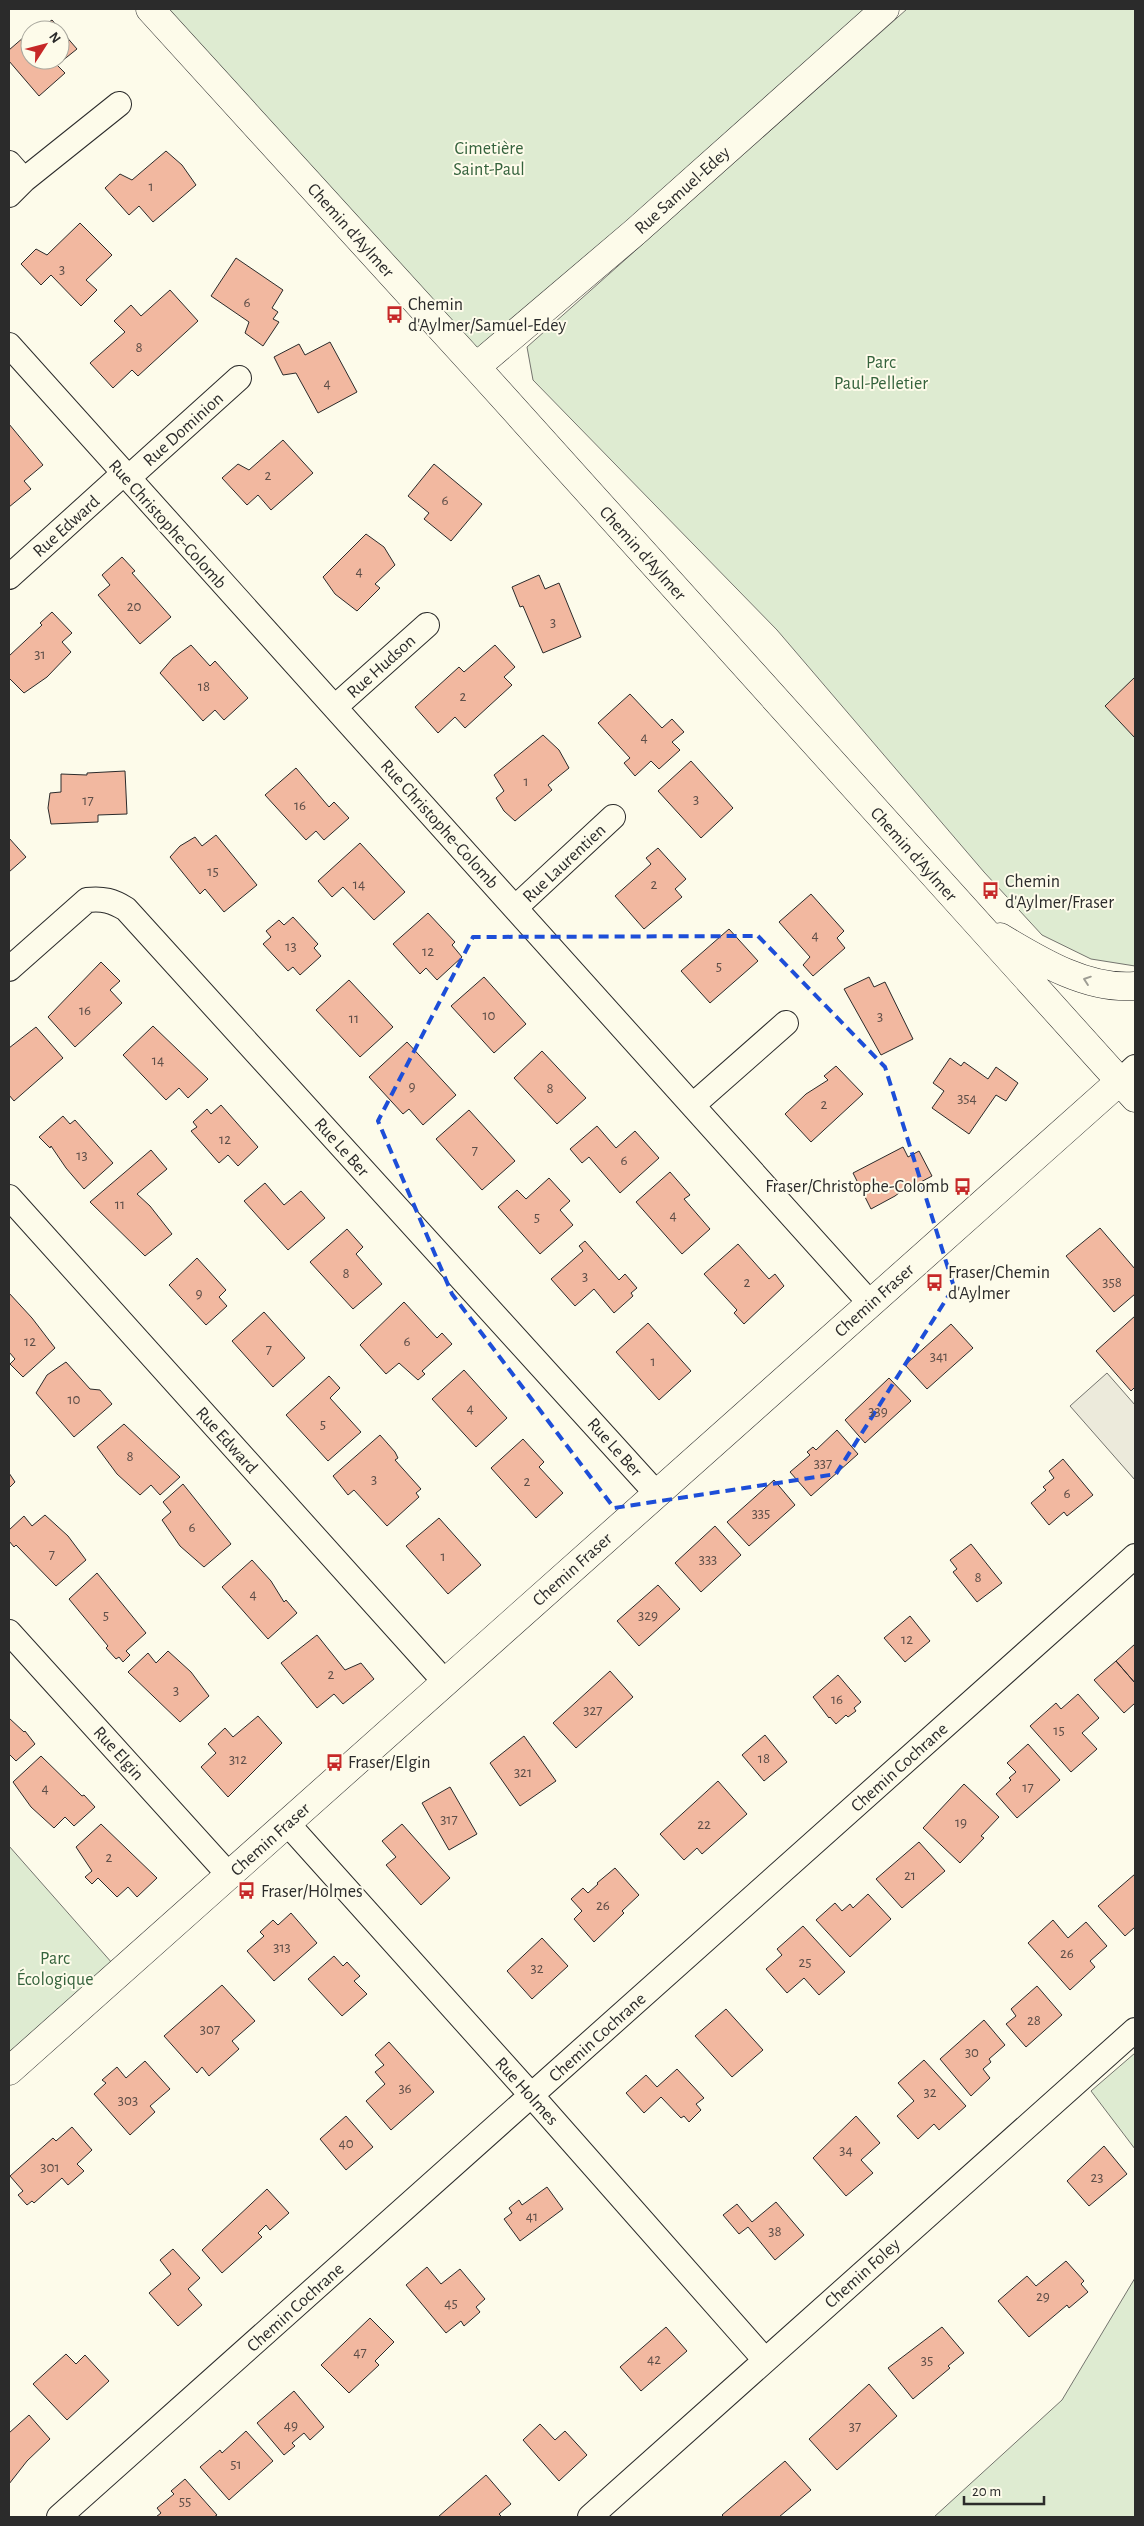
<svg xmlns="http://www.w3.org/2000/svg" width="1144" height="2526" viewBox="0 0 1144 2526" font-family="'Alegreya Sans',sans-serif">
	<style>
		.green { fill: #deebd1; stroke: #74746e }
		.parking { fill: #eceadb; stroke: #74746e }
		.building { fill: #f2b8a0; stroke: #2b2b2b }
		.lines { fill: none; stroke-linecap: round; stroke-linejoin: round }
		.street-casing { stroke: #2b2b2b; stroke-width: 26 }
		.secondary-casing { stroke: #2b2b2b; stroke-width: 29 }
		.street { stroke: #fdfbea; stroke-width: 24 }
		.secondary { stroke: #fdfbea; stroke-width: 28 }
		.oneway { stroke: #9e9d94 }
		.marked { fill: none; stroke: #1d4ed8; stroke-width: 4; stroke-dasharray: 10 6; stroke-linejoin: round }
		.labels { text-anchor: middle; stroke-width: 4; stroke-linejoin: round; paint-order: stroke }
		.number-label { font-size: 15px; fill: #5d4e48 }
		.park-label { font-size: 18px; fill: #34623c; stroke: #fdfbea }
		.street-label { font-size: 18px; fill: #2b2b2b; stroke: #fdfbea }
		.poi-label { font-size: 18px; fill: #2b2b2b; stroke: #fdfbea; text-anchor: start }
	</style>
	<rect width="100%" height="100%" fill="#fdfbea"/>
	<path class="green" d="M150 9H885L476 367Z
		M907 9H1135V966L1091 959 1042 935 984 872 777 630 533 380 527 347Z
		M9 1846 120 1972 9 2071Z
		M1135 2053V2149L1091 2091Z
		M1135 2278V2517H934L1062 2400Z"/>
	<path class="parking" d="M1107 1373 1135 1405V1480L1070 1406Z"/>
	<path class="building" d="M52 20 77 49 57 65 65 73 39 96 9 61V50L24 37 26 39 30 36V60H60V30H37Z
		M166 151 182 165 196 185 153 222 139 206 129 215 105 188 120 174 132 180Z
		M80 223 112 255 86 280 97 290 81 306 51 275 41 285 21 264 36 249 47 255Z
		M236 258 283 290 272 308 278 312 273 319 279 322 263 346 245 333 249 322 211 296Z
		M170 290 198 321 138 376 132 370 113 388 90 363 125 332 114 321 131 305 141 316Z
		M330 342 357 392 318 413 296 373 283 375 274 357 299 344 305 355Z
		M9 424 43 465 24 481 31 489 9 507Z
		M283 440 313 473 271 510 258 495 247 505 222 478 238 464 249 470Z
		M434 464 482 504 451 541 424 519 429 513 408 496Z
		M366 534 384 547 395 565 375 584 380 588 357 611 335 594 323 577Z
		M122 557 135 571 132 573 171 617 140 644 98 595 110 585 102 575Z
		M539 575 545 589 559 583 581 637 543 653 523 606 520 607 512 587Z
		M52 612 72 633 62 642 71 652 47 677 24 693 9 678V656L42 625 40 623Z
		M191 645 210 666 215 661 248 698 224 720 215 710 203 721 160 673 173 658Z
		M495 645 515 667 504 677 512 685 465 728 455 717 438 733 415 707 459 667 464 672Z
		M1135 677V738L1105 706Z
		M630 694 662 728 672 719 684 732 672 742 680 750 659 769 651 761 635 776 624 763 630 758 598 723Z
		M543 735 559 750 569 768 548 785 552 790 515 821 504 811 496 798 504 791 494 775Z
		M691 761 733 808 701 838 658 791Z
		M296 768 329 807 334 802 349 818 324 840 316 831 306 840 265 795Z
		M125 771 127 814 98 815V822L51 824 48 808 50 793 61 792V774L87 775V773Z
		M216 835 257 885 224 912 205 889 200 894 170 857 180 846 195 837 202 846Z
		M9 838 26 857 9 872Z
		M360 843 405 892 374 920 343 887 332 897 318 881Z
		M658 848 686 879 675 889 682 897 644 929 615 896 651 864 646 858Z
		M811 894 844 931 837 938 845 948 813 976 803 965 810 957 779 922Z
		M428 913 455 942 452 945 462 957 437 980 426 968 420 974 393 944Z
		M293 917 318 944 314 948 321 956 300 975 293 967 288 971 263 944 271 937 266 931 279 920 284 925Z
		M729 929 758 961 710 1003 681 971Z
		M101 962 120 981 110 990 122 1003 75 1047 48 1017Z
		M484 977 526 1024 494 1053 451 1006Z
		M869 977 874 987 885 982 913 1039 881 1055 844 989Z
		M349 980 393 1027 360 1057 316 1010Z
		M153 1026 208 1079 188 1098 179 1088 166 1100 123 1055Z
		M36 1027 63 1058 14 1101 9 1095V1048Z
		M407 1042 456 1095 423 1125 409 1109 403 1114 369 1077Z
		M542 1051 586 1098 557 1124 514 1078Z
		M950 1058 961 1066 964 1062 988 1079 996 1067 1018 1083 1006 1101 996 1095 969 1134 932 1108 944 1091 933 1083Z
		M836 1066 863 1094 811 1142 785 1114 806 1094 828 1080 824 1076Z
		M221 1105 258 1147 238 1166 228 1155 219 1163 191 1131 197 1127 193 1122 207 1109 211 1114Z
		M469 1110 515 1161 482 1190 436 1139Z
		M63 1116 70 1124 75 1120 113 1163 84 1189 66 1168 51 1146 50 1148 39 1137Z
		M597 1126 616 1148 635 1131 659 1158 620 1193 589 1157 582 1163 570 1149Z
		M903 1147 908 1157 919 1151 932 1176 917 1184 915 1181 895 1196 871 1209 853 1173Z
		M151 1150 167 1169 137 1194 150 1206 172 1234 145 1256 90 1202Z
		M670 1172 690 1195 684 1199 710 1229 682 1254 636 1202Z
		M549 1178 570 1201 560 1210 573 1225 540 1254 498 1207 517 1190 526 1199Z
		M265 1183 284 1205 301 1191 325 1218 288 1250 244 1201Z
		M1100 1228 1135 1269V1294L1114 1312 1066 1256Z
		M347 1229 363 1247 356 1254 382 1284 353 1309 310 1262Z
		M585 1241 619 1280 625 1274 637 1288 631 1293 633 1296 614 1313 594 1289 575 1306 551 1279 583 1251 579 1246Z
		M738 1244 769 1279 775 1274 784 1286 744 1324 734 1313 737 1310 704 1274Z
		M197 1258 226 1290 219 1297 227 1306 206 1325 169 1285Z
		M9 1293 32 1318 55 1348 23 1377 10 1364 15 1359 9 1352Z
		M404 1302 437 1338 442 1333 452 1344 422 1371 425 1374 418 1380 399 1363 386 1374 360 1345Z
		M264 1312 305 1358 273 1387 232 1341Z
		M1135 1316V1387L1131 1391 1096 1351Z
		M648 1323 691 1371 659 1400 616 1352Z
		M951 1324 973 1348 927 1389 905 1365Z
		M66 1362 90 1389 100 1390 112 1404 74 1437 36 1393 47 1375Z
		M464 1370 507 1418 476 1447 432 1399Z
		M329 1376 340 1388 330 1398 361 1432 328 1461 286 1415Z
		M889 1378 911 1401 865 1443 845 1420Z
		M124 1424 180 1477 160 1495 151 1485 140 1495 117 1474 97 1447Z
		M837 1430 858 1454 811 1496 790 1472 810 1455 807 1452 813 1447 816 1450Z
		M380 1435 395 1452 398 1458 395 1460 421 1489 416 1493 419 1497 387 1526 354 1490 348 1495 333 1476Z
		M523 1439 544 1462 539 1467 563 1493 536 1518 491 1468Z
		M1063 1459 1093 1495 1067 1516 1064 1512 1049 1525 1031 1503 1046 1490 1043 1487 1054 1478 1049 1471Z
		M9 1473 15 1482 9 1488Z
		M774 1480 795 1505 749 1546 727 1522Z
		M183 1484 231 1544 204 1567 180 1546 162 1520 171 1512 163 1502Z
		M45 1515 68 1536 86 1560 56 1586 16 1545 14 1547 9 1541V1530L24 1516 32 1526Z
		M439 1518 481 1565 448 1594 406 1546Z
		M715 1526 741 1555 701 1592 675 1563Z
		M971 1544 1002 1583 977 1602 953 1572 957 1569 950 1560Z
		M252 1560 271 1581 284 1602 286 1600 297 1613 268 1639 222 1587Z
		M97 1573 146 1633 126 1651 130 1655 123 1662 119 1657 116 1659 106 1648 108 1646 69 1599Z
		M658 1585 680 1609 639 1646 617 1621Z
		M910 1616 930 1641 905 1662 884 1638Z
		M317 1635 345 1670 361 1663 374 1679 343 1704 334 1694 317 1708 281 1663Z
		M1135 1644V1683L1116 1661Z
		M168 1651 191 1672 209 1696 180 1722 128 1672 148 1653 156 1663Z
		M1116 1661 1135 1683V1703L1124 1713 1094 1680Z
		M610 1671 633 1697 576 1748 553 1723Z
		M838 1675 861 1702 854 1708 856 1711 848 1717 846 1715 836 1724 830 1717 829 1718 813 1697Z
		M1078 1694 1099 1718 1082 1733 1097 1749 1071 1772 1030 1726 1056 1703 1061 1709Z
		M258 1716 282 1743 228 1797 201 1767 216 1753 208 1744 225 1728 233 1737Z
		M9 1718 24 1732 25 1731 35 1744 16 1761 9 1754Z
		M765 1735 787 1762 764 1781 742 1755Z
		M524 1736 556 1781 520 1806 490 1763Z
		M1028 1744 1060 1780 1017 1818 996 1794 1011 1780 1009 1778 1016 1772 1007 1763Z
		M41 1756 82 1796 84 1795 95 1807 74 1826 65 1817 54 1828 31 1807 13 1782Z
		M718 1781 747 1814 702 1854 697 1848 684 1860 660 1834Z
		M964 1784 999 1817 981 1836 984 1838 960 1863 923 1828Z
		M450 1787 477 1834 449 1850 422 1803Z
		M101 1824 157 1878 137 1897 128 1887 117 1897 98 1878 92 1884 85 1877 92 1871 76 1847Z
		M402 1824 450 1878 421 1905 386 1865 396 1857 382 1841Z
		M919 1842 945 1871 902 1908 876 1879Z
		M615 1868 639 1895 622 1911 624 1913 594 1942 574 1919 582 1911 571 1899 583 1888 588 1893 598 1884 597 1883Z
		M1135 1874V1927L1125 1936 1098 1906Z
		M868 1894 891 1919 850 1957 816 1920 835 1903 842 1911 850 1904 853 1908Z
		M291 1913 317 1943 274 1981 247 1951 264 1936 260 1932 273 1920 278 1925Z
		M1053 1920 1068 1938 1086 1922 1107 1946 1090 1961 1095 1967 1070 1990 1028 1943Z
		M803 1926 845 1972 819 1995 804 1978 787 1993 766 1969 782 1955 777 1949Z
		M542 1938 568 1966 532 1999 507 1971Z
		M334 1956 343 1966 347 1962 360 1976 354 1981 367 1994 342 2016 308 1979Z
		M222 1985 255 2021 232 2041 239 2049 209 2076 202 2067 197 2073 164 2036Z
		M1037 1986 1062 2015 1026 2047 1006 2024 1016 2016 1011 2009Z
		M726 2009 763 2050 732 2077 695 2036Z
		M984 2020 1005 2045 989 2059 991 2062 983 2069 990 2078 971 2096 940 2059Z
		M389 2042 434 2092 391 2130 366 2101 385 2084 375 2072 384 2065 375 2055Z
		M924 2060 966 2106 939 2130 934 2124 918 2139 897 2116 914 2101 898 2083Z
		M145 2061 170 2089 150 2106 155 2112 130 2135 94 2094 106 2083 102 2080 117 2067 126 2078Z
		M677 2069 704 2098 696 2104 701 2110 689 2122 684 2116 681 2118 661 2097 644 2113 626 2093 646 2075 657 2087Z
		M346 2116 373 2147 346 2170 320 2139Z
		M856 2116 880 2143 861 2160 873 2173 846 2196 813 2158Z
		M72 2127 92 2150 77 2164 84 2171 68 2185 62 2178 34 2203 32 2201 27 2205 18 2195 23 2191 10 2176 53 2138 56 2141Z
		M1104 2146 1127 2174 1089 2206 1067 2181Z
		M547 2187 563 2209 520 2241 504 2219 512 2213 509 2208 519 2200 522 2205Z
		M267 2189 289 2213 270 2230 266 2225 258 2233 262 2237 222 2273 202 2250Z
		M776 2202 804 2235 775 2260 748 2227 739 2234 723 2215 737 2204 752 2222Z
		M173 2249 200 2278 188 2289 202 2305 178 2326 149 2293 171 2274 160 2260Z
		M1066 2261 1084 2281 1081 2284 1088 2292 1069 2308 1067 2305 1029 2337 998 2301 1027 2276 1036 2286Z
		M427 2267 441 2284 460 2269 485 2299 476 2307 480 2312 464 2326 461 2321 446 2333 406 2285Z
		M370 2318 394 2342 375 2361 379 2365 349 2393 321 2365Z
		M666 2327 687 2351 641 2391 620 2367Z
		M942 2327 964 2353 948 2366 950 2368 913 2399 888 2368Z
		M66 2354 76 2364 85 2355 109 2381 67 2420 33 2384Z
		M869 2384 897 2416 837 2470 809 2439Z
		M294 2391 324 2427 310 2440 304 2433 292 2443 295 2446 284 2455 257 2423Z
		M29 2415 50 2439 27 2461 9 2484V2433Z
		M540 2424 555 2440 565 2431 587 2455 559 2481 523 2440Z
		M246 2431 273 2461 229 2500 200 2467 220 2450 222 2453Z
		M785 2461 811 2490 779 2517H724L722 2515Z
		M486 2475 511 2504 499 2514 502 2517H438Z
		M185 2479 217 2515 214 2517H156L161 2513 157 2508 174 2494 171 2491Z"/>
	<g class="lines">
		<defs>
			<path id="street" d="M9 163 24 180
				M9 195 24 180 119 104
				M9 345 870 1303
				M127 479 239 378
				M9 577 123 474
				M335 707 427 625
				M515 908 613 817
				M9 969 87 900C103 898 113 901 126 909L657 1494
				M1120 1081 1135 1067
				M693 1105 786 1023
				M9 1197 445 1682
				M9 1632 229 1875
				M287 1823 532 2096 765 2360
				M59 2517 1135 1556
				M590 2517 1135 2030"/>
			<path id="secondary" d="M150 9 476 367 1135 1098
				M476 367 635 232 885 9
				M1000 937C1040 961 1087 990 1135 986
				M9 2071 1120 1081"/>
		</defs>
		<use href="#street" class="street-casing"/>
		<use href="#secondary" class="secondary-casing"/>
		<use href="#street" class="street"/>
		<use href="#secondary" class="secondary"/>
	</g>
	<defs><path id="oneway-chevron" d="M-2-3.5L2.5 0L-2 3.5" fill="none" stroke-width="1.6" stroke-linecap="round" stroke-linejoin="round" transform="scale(1.25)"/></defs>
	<use class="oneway" href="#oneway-chevron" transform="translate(1087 980) rotate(-161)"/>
	<path class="marked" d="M758 936 885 1067 954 1287 836 1474 614 1508 452 1294 378 1121 473 937Z"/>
	<defs>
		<symbol id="bus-bare" viewBox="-9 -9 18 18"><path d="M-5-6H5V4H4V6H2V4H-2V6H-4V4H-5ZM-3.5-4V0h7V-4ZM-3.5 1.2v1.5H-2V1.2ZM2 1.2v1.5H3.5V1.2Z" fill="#c62828" stroke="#fdfbea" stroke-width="2.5" paint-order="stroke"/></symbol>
	</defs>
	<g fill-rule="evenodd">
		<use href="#bus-bare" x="382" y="302" width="25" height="25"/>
		<use href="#bus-bare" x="978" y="878" width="25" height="25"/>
		<use href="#bus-bare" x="950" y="1174" width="25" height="25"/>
		<use href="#bus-bare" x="922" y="1270" width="25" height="25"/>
		<use href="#bus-bare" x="322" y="1750" width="25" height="25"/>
		<use href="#bus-bare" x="234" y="1878" width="25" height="25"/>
	</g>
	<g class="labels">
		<g class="number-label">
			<text x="151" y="191">1</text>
			<text x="62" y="274">3</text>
			<text x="247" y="307">6</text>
			<text x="139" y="352">8</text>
			<text x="327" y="388">4</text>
			<text x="268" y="480">2</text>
			<text x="445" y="505">6</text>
			<text x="359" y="576">4</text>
			<text x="134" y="611">20</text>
			<text x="553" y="627">3</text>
			<text x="40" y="659">31</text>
			<text x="204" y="691">18</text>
			<text x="463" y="701">2</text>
			<text x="644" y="742">4</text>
			<text x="526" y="786">1</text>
			<text x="696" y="804">3</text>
			<text x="88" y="805">17</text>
			<text x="300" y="810">16</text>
			<text x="213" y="876">15</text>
			<text x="359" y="889">14</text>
			<text x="654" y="889">2</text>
			<text x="815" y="940">4</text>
			<text x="291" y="951">13</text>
			<text x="428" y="956">12</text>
			<text x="719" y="971">5</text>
			<text x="85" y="1015">16</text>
			<text x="489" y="1020">10</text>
			<text x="880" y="1021">3</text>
			<text x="354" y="1023">11</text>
			<text x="158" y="1065">14</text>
			<text x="412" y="1091">9</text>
			<text x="550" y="1093">8</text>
			<text x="967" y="1103">354</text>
			<text x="824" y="1109">2</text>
			<text x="225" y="1144">12</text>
			<text x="475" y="1155">7</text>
			<text x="82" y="1160">13</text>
			<text x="624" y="1165">6</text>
			<text x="120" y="1209">11</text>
			<text x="673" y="1220">4</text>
			<text x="537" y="1222">5</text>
			<text x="346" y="1278">8</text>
			<text x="585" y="1281">3</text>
			<text x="747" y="1287">2</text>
			<text x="1112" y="1287">358</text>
			<text x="199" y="1298">9</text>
			<text x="30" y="1346">12</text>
			<text x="407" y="1346">6</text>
			<text x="269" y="1354">7</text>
			<text x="939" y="1361">341</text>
			<text x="653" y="1366">1</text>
			<text x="74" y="1404">10</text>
			<text x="470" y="1413">4</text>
			<text x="878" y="1416">339</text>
			<text x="323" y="1429">5</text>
			<text x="130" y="1461">8</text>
			<text x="823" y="1468">337</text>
			<text x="374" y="1484">3</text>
			<text x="527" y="1486">2</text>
			<text x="1067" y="1498">6</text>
			<text x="761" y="1518">335</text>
			<text x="192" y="1532">6</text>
			<text x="52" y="1559">7</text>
			<text x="443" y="1561">1</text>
			<text x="708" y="1564">333</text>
			<text x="978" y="1582">8</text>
			<text x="253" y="1599">4</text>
			<text x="106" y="1620">5</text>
			<text x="648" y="1620">329</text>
			<text x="907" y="1644">12</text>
			<text x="331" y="1679">2</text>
			<text x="176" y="1695">3</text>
			<text x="837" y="1704">16</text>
			<text x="593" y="1715">327</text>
			<text x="1059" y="1735">15</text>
			<text x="764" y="1763">18</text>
			<text x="238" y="1764">312</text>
			<text x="523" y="1777">321</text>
			<text x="1028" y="1792">17</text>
			<text x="45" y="1793">4</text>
			<text x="449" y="1824">317</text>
			<text x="961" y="1827">19</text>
			<text x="704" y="1829">22</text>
			<text x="109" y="1862">2</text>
			<text x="910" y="1880">21</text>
			<text x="603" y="1910">26</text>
			<text x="282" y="1952">313</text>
			<text x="1067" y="1958">26</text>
			<text x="805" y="1967">25</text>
			<text x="537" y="1973">32</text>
			<text x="1034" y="2025">28</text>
			<text x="210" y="2034">307</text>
			<text x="972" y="2057">30</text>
			<text x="405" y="2093">36</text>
			<text x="930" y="2097">32</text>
			<text x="128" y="2105">303</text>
			<text x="346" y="2148">40</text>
			<text x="846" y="2155">34</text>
			<text x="50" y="2172">301</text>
			<text x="1097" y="2182">23</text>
			<text x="532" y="2221">41</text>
			<text x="775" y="2236">38</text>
			<text x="1043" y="2301">29</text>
			<text x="451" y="2308">45</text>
			<text x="360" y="2357">47</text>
			<text x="654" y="2364">42</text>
			<text x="927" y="2365">35</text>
			<text x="291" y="2430">49</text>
			<text x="855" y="2431">37</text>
			<text x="236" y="2469">51</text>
			<text x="185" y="2506">55</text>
		</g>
		<g class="park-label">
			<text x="489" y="154">Cimetière<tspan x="489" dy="21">Saint-Paul</tspan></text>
			<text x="881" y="368">Parc<tspan x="881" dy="21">Paul-Pelletier</tspan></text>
			<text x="55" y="1964">Parc<tspan x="55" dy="21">Écologique</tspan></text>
		</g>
		<g class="street-label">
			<text transform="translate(682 190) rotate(-42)" y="6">Rue Samuel-Edey</text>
			<text transform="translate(351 230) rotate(48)" y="6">Chemin d'Aylmer</text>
			<text transform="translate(183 429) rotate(-42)" y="6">Rue Dominion</text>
			<text transform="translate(168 524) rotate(48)" y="6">Rue Christophe-Colomb</text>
			<text transform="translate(66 526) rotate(-42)" y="6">Rue Edward</text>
			<text transform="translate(643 553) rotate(48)" y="6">Chemin d'Aylmer</text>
			<text transform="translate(381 666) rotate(-42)" y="6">Rue Hudson</text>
			<text transform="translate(440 824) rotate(48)" y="6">Rue Christophe-Colomb</text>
			<text transform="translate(914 854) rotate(48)" y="6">Chemin d'Aylmer</text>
			<text transform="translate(564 863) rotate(-43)" y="6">Rue Laurentien</text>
			<text transform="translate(342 1147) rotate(48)" y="6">Rue Le Ber</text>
			<text transform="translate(874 1300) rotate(-42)" y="6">Chemin Fraser</text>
			<text transform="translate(227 1440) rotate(48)" y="6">Rue Edward</text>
			<text transform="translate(615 1447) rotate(48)" y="6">Rue Le Ber</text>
			<text transform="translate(572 1569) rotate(-42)" y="6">Chemin Fraser</text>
			<text transform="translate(119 1753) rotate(48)" y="6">Rue Elgin</text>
			<text transform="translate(899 1767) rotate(-42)" y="6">Chemin Cochrane</text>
			<text transform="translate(270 1839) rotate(-42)" y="6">Chemin Fraser</text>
			<text transform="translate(597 2037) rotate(-42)" y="6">Chemin Cochrane</text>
			<text transform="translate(527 2091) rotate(48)" y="6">Rue Holmes</text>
			<text transform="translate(862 2273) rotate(-42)" y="6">Chemin Foley</text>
			<text transform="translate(295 2307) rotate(-42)" y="6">Chemin Cochrane</text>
		</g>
		<g class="poi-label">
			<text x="408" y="310">Chemin<tspan x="408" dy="21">d'Aylmer/Samuel-Edey</tspan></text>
			<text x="1005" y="887">Chemin<tspan x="1005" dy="21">d'Aylmer/Fraser</tspan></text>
			<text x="949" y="1192" text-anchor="end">Fraser/Christophe-Colomb</text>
			<text x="948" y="1278">Fraser/Chemin<tspan x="948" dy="21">d'Aylmer</tspan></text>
			<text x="348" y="1768">Fraser/Elgin</text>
			<text x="261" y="1897">Fraser/Holmes</text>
		</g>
	</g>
	<rect width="1144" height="2526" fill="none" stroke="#2b2b2b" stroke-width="20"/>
	<g transform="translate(45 45) rotate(54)"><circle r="24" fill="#fdfbea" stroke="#a9a89e"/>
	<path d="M0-4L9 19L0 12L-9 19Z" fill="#c62828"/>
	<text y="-8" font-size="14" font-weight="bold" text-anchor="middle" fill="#2b2b2b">N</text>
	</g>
	<path d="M964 2496v8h80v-8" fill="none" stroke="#2b2b2b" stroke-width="2.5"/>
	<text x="972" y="2496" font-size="15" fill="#2b2b2b" stroke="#fdfbea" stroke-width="4" paint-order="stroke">20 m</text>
</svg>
